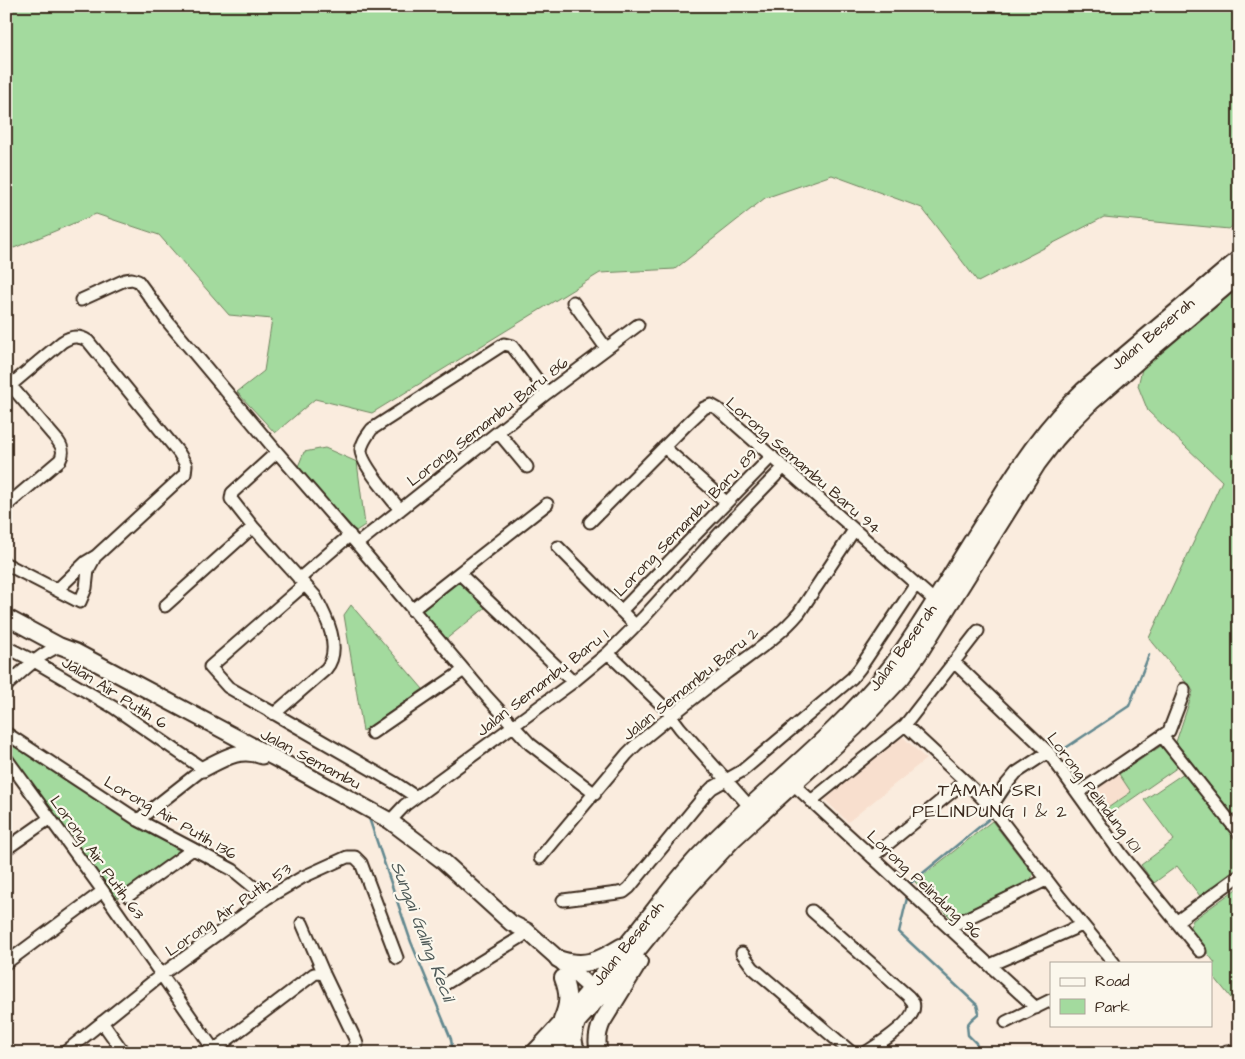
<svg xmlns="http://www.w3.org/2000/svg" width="1245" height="1059" viewBox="0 0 1245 1059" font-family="'Architects Daughter',sans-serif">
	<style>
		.built { fill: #f8dfce }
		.green { fill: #a3da9e; stroke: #6f825e }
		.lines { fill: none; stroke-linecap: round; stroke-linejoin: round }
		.stream { stroke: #62888f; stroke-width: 2.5 }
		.minor-casing { stroke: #3b2a1e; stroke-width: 15 }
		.major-casing { stroke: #3b2a1e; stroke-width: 19 }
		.highway-casing { stroke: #3b2a1e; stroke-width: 20 }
		.minor { stroke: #fbf7ec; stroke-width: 11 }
		.major { stroke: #fbf7ec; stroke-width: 15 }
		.highway { stroke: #fbf7ec; stroke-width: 16 }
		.labels { text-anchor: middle; stroke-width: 4.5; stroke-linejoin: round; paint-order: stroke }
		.street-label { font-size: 16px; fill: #3b2a1e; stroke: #fbf7ec }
		.neighbourhood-label { font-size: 18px; letter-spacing: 1px; fill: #3b2a1e; stroke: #fbf7ec }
		.water-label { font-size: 18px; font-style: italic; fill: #4e5957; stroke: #fbf7ec }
	</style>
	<rect width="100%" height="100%" fill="#faecde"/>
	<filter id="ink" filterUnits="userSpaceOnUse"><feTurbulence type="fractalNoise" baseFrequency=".02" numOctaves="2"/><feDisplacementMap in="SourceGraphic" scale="10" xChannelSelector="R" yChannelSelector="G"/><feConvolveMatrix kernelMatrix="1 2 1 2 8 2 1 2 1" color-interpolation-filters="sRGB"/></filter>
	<g filter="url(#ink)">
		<path class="built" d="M902 736 926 759 848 822 824 799Z
			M1119 774 1131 792 1102 812 1090 794Z"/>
		<path class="green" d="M6 6H1239V220L1229 229 1104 217 978 282 922 208 832 175 765 198 675 269 600 273 372 413 315 399 275 433 237 392 264 371 272 319 229 315 159 235 96 214 14 248 6 244Z
			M1239 282V822L1176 742 1193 691 1149 638 1222 481 1148 411 1138 386 1142 369Z
			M325 448 357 462 365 525 356 531 297 469 304 452Z
			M459 576 485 608 445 640 419 609Z
			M351 605 423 689 363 731 344 615Z
			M6 736 181 852 117 898 6 753Z
			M1161 746 1178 767 1106 817 1102 812 1131 792 1119 774Z
			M1184 773 1239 841V869L1200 896 1177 866 1154 883 1141 865 1174 840 1144 800Z
			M992 821 1033 874 1031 880 951 918 915 882Z
			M1239 887V1008L1211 973V965L1215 963 1189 929 1193 920Z"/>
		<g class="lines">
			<path class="stream" d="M1058 753 1129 706 1149 655
				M999 806 1018 779 1045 761
				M369 818 411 942 451 1039 453 1053
				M912 882 989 819
				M907 898 899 932 977 1005 979 1013 971 1020 967 1025 968 1035 976 1043 979 1053"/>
			<defs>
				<path id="minor" d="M81 300 125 280 132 279 138 281 168 322 277 452 357 544 487 697 530 744 595 794
					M573 302 606 348
					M6 389 62 342C71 336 79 335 88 341L179 453 186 465 185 474 96 556 86 562 57 590
					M498 432 527 467
					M664 447 726 502
					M6 506 60 460C64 453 63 448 58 441L11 386
					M400 510C391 497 361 465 361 450 362 442 367 436 372 429L504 344 512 346 547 393
					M590 522 688 423 704 408 711 405 718 409 935 601
					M357 544 547 393 638 325
					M558 547 636 626
					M6 564 80 602 86 588 88 570 94 559
					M459 573 573 682
					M299 579 350 535
					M304 585 210 667 228 687 395 783 416 797
					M165 606 253 527
					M412 610 547 504
					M621 611 772 456
					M6 647 34 661 113 707 203 769 138 820
					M608 653 665 708 680 728 750 807
					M954 662 1048 752 1122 855 1200 951
					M6 686C22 672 39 654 60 646
					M274 714 326 669C343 649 326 616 315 596L253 527 231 499 232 493 277 452
					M905 725 965 781 991 807 1060 897 1114 963
					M6 733 138 820 233 870 267 898
					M372 733 464 670
					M1162 736 1239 833
					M6 758 103 891 216 1053
					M793 784 1036 1008
					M1078 793 1169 731 1184 692V689
					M811 801 905 725 978 631
					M991 807 1005 786 1016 773 1048 752
					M390 821 405 805 513 726 573 682 608 653 644 617 720 533 784 467
					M6 849 50 818
					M872 857 965 781
					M540 858 627 754 636 745C665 721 695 696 725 674 750 655 779 637 799 613L854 530
					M128 896 193 849
					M563 900 618 893 624 892 629 888 706 794 712 788 742 771 852 678 860 668 916 584
					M812 911 908 996C909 997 912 1001 913 1002 920 1020 877 1045 865 1053
					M1176 922 1239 876
					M302 923 324 974 356 1041 357 1044 349 1053
					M949 927 1046 880
					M742 953 753 968 852 1053
					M6 963 103 891
					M990 965 1082 925
					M445 984 521 937 527 931
					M102 1022 124 1053
					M1006 1022 1051 1000
					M214 1050 314 974 318 973 324 974
					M64 1053 161 975 267 898 303 877 347 857H355L361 863 397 958
					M1225 1053 1227 1051"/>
				<path id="major" d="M6 617 60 646 76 652 305 774 390 821 443 861 511 923 527 931 600 996
					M203 769C223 759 239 747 262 756"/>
				<path id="highway" d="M558 959C585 968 598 961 621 947
					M562 1020C569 1004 569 994 563 978
					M577 1022C573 1034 571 1042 578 1053
					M534 1053C568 1018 600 979 630 941 653 913 674 883 698 857 759 793 832 740 887 672 902 654 914 634 927 614 950 578 972 540 996 504 1022 462 1047 425 1083 391L1239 259
					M549 1053 600 996 685 891 707 867 733 839 855 727 901 678 919 653 1037 464 1056 439 1074 419 1091 402 1150 350 1239 275
					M599 1053C596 1042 597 1033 602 1022L639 962"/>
			</defs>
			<use href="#minor" class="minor-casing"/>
			<use href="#major" class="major-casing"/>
			<use href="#highway" class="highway-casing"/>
			<use href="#minor" class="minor"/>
			<use href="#major" class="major"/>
			<use href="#highway" class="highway"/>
		</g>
	</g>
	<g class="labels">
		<g class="street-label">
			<text transform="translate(1152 333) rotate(-40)" y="6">Jalan Beserah</text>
			<text transform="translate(487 421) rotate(-38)" y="6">Lorong Semambu Baru 86</text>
			<text transform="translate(804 465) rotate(41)" y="6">Lorong Semambu Baru 94</text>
			<text transform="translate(685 522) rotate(-46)" y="6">Lorong Semambu Baru 89</text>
			<text transform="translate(902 647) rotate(-54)" y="6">Jalan Beserah</text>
			<text transform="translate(542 682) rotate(-38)" y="6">Jalan Semambu Baru 1</text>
			<text transform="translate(690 683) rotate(-39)" y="6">Jalan Semambu Baru 2</text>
			<text transform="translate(115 692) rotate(32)" y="6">Jalan Air Putih 6</text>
			<text transform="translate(311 758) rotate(28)" y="6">Jalan Semambu</text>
			<text transform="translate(1095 792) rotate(53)" y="6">Lorong Pelindung 101</text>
			<text transform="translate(171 817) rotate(30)" y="6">Lorong Air Putih 136</text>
			<text transform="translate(98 857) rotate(54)" y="6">Lorong Air Putih 63</text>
			<text transform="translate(925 884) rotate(43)" y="6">Lorong Pelindung 96</text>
			<text transform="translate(228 909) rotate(-35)" y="6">Lorong Air Putih 53</text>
			<text transform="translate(627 943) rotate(-51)" y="6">Jalan Beserah</text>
		</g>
		<g class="neighbourhood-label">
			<text x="990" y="796">TAMAN SRI<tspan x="990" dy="21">PELINDUNG 1 &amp; 2</tspan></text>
		</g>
		<g class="water-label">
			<text transform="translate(423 931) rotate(69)" y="6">Sungai Galing Kecil</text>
		</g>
	</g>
	<rect width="1245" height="1059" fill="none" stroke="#fbf7ec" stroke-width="25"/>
	<rect x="12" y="12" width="1220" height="1034" fill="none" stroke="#3b2a1e" stroke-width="2" filter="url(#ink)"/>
	<rect x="1050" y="962" width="162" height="65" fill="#fbf7ec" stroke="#aea59a"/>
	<rect x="1060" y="978" width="25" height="8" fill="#fbf7ec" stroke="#aea59a"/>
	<text x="1095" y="986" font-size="15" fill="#3b2a1e">Road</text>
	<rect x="1060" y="999" width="25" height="15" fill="#a3da9e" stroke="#aea59a"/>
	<text x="1095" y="1012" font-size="15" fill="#3b2a1e">Park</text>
</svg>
